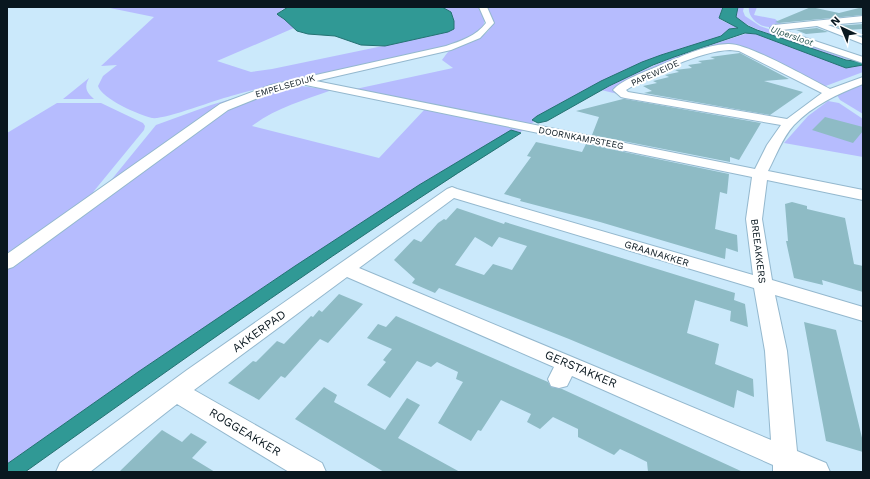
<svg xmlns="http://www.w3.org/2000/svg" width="870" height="479" viewBox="0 0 870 479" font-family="'Work Sans',sans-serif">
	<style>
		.green { fill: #b6bcfe }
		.water { fill: #309995; stroke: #247272 }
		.building { fill: #8ebbc5; fill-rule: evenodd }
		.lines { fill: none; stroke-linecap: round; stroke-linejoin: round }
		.minor-casing { stroke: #94b8ce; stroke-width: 2 }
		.minor { fill: #fff; fill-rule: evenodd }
		.labels { text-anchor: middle; stroke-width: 4; stroke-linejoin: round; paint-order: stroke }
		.far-water-label { font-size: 9px; font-style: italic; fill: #24514f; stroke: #fff }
		.far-street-label { font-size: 9px; fill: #09171f; stroke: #fff }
		.street-label { font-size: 10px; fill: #09171f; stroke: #fff }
		.near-street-label { font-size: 12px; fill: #09171f; stroke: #fff }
	</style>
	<rect width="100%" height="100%" fill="#cbe9fb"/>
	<path class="green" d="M105 7H288L281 10 278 15 284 19 294 28 217 61 251 72 272 69 431 36 454 21 451 12 442 7H480C489 25 483 30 467 40 461 43 453 44 447 46 427 51 407 56 387 60 335 70 282 82 231 96 215 100 164 120 152 118 139 115 102 99 98 86L103 76 117 65 101 66 154 17Z
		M487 7H723L719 17 721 20 738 28 729 29 721 36 661 55 532 120 534 122 527 126 351 90 453 68 442 60C445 56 448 51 452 49 465 40 492 40 493 19Z
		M738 7H744L743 11 745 16 760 26 857 60C846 63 760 32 748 25 743 23 739 20 735 16Z
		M749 7H757L754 15 775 19 783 25C779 26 774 27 770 27 760 28 747 17 749 7Z
		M748 33 756 34 794 47 846 68 863 65V72L823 87 736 46 675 61 618 94 601 90 630 76 674 57Z
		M89 78C84 87 86 92 94 99H63Z
		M863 84V114L840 100 837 95Z
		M293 85 332 90C305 100 275 108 252 126L379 158 425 109 525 129 519 133 517 131 295 266 138 372 7 464V268L99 205 151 164 229 108 243 101Z
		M251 93 103 190 156 125 211 105Z
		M828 101 839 103 863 119V157L784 143 808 116Z
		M57 103H101L143 123 145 126 144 130 94 191 87 203 7 259V133Z"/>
	<path class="water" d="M288 7H442L451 12 454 21V29L448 32 385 46 361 45 335 36 308 34 297 31 284 19 278 15 277 14Z
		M723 7H738L736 17 748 26 757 30 846 60 854 61 863 59V65L846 68 756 34 745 33 674 57 653 65 609 86 547 121 538 123 532 120 537 116 601 81 642 62 661 55 721 36 729 29 738 28 719 18Z
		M511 130 521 133C351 239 188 356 25 472H7V464L138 372 295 266 419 185Z"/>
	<path class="building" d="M811 7 839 13 863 7V15L779 23 775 22Z
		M863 24V29L846 30 835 26Z
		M817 28 828 32 806 34 796 30Z
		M740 53 789 79 764 81 803 92 770 115 644 93 652 91 643 86 657 83 653 81 669 77 665 75 679 72 675 70 692 68 688 65 702 63 698 61 715 59 710 57Z
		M623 99H625L761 123 739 160 730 157V162L592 135 599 117 576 111Z
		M825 117 863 127V131L853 143 812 130Z
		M536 142 582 152 586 144 729 174 727 194 720 192 715 229 737 235 738 252 726 248 725 259 600 222 520 201 521 199 504 194 531 157 527 156Z
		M792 202 807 206V209L845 218 854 264 863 266V292L822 280 823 285 794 278 786 241H788L785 204Z
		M457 208 504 224 505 222 735 293 734 300 745 304 748 327 730 321 731 311 695 300 687 333 719 344 715 364 753 379 754 397 737 390 734 408 569 339 439 288 435 293 412 283 415 279 394 260 414 239 421 242 438 223 444 219 446 220ZM475 237 492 247 499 237 527 246 512 270 493 264 484 275 455 265Z
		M339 294 363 304 328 343 320 339 285 378 281 376 259 400 228 383 253 361 256 362 277 341 284 344 311 316 313 317 319 310 322 312Z
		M396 316 548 382 551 387 562 389 743 472H648L647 462 633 455 620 449 614 455 578 437V429L553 417 540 429 527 422 531 414 501 400 481 431 478 430 471 441 438 423 463 382 456 379 458 372 437 362 431 367 417 361 390 398 367 385 386 362 383 360 392 349 367 338 378 324 386 327Z
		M804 322 836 330 863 442V452L826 441Z
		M324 387 337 395 334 402 385 430 407 398 420 405 398 438 460 472H384L295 419Z
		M162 430 182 442 191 433 207 442 192 458 215 472H119Z"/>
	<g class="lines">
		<defs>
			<path id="minor" d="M479 7H487L494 23 480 38 451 50 316 81 755 169 767 145 781 125 625 98 621 97 613 90C621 80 647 71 659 66 680 57 704 45 728 44 748 43 810 79 830 89L863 77V84C838 94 813 105 794 125 782 138 776 156 768 171L863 190V200L767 180 762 219 772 280 863 307V321L775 295 787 351 797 451 826 463 830 472H773V465L572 376 567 386 559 388 551 386 548 379 554 367 347 277 194 390 322 463 326 472H289L177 404 90 472H56L60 463 187 370 447 189 452 187 457 189 753 275 746 219 752 177 301 84 278 90 228 110 13 267 7 269V254L220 104 271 85 446 46C461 41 476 36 486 23ZM730 50 739 51 822 93 787 119 628 92 626 90C652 74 700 51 730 50ZM454 198 754 288 765 351 771 440 359 268Z
				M863 16V22L828 25 863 38V44L817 26 782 30 863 57V63L774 33 770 28 774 25Z"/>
		</defs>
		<use href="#minor" class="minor-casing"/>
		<use href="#minor" class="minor"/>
	</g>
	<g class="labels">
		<g class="far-water-label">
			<text transform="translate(792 36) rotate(19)" y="3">Ulpersloot</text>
		</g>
		<g class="far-street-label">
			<text transform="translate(655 73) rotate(-24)" y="3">PAPEWEIDE</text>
			<text transform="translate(285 86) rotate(-16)" y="3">EMPELSEDIJK</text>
			<text transform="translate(581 138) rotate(11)" y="3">DOORNKAMPSTEEG</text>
		</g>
		<g class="street-label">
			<text transform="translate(759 251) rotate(83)" y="4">BREEAKKERS</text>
			<text transform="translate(657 253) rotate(17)" y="4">GRAANAKKER</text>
		</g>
		<g class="near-street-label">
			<text transform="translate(259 331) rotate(-36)" y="4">AKKERPAD</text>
			<text transform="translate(581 369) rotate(23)" y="4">GERSTAKKER</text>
			<text transform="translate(245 432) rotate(31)" y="4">ROGGEAKKER</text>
		</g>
	</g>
	<rect width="870" height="479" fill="none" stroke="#09171f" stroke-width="16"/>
	<g transform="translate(842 28) rotate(316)" stroke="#ffffff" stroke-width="3" paint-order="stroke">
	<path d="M0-3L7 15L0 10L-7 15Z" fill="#09171f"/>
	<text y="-6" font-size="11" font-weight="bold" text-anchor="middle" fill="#09171f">N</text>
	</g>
</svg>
